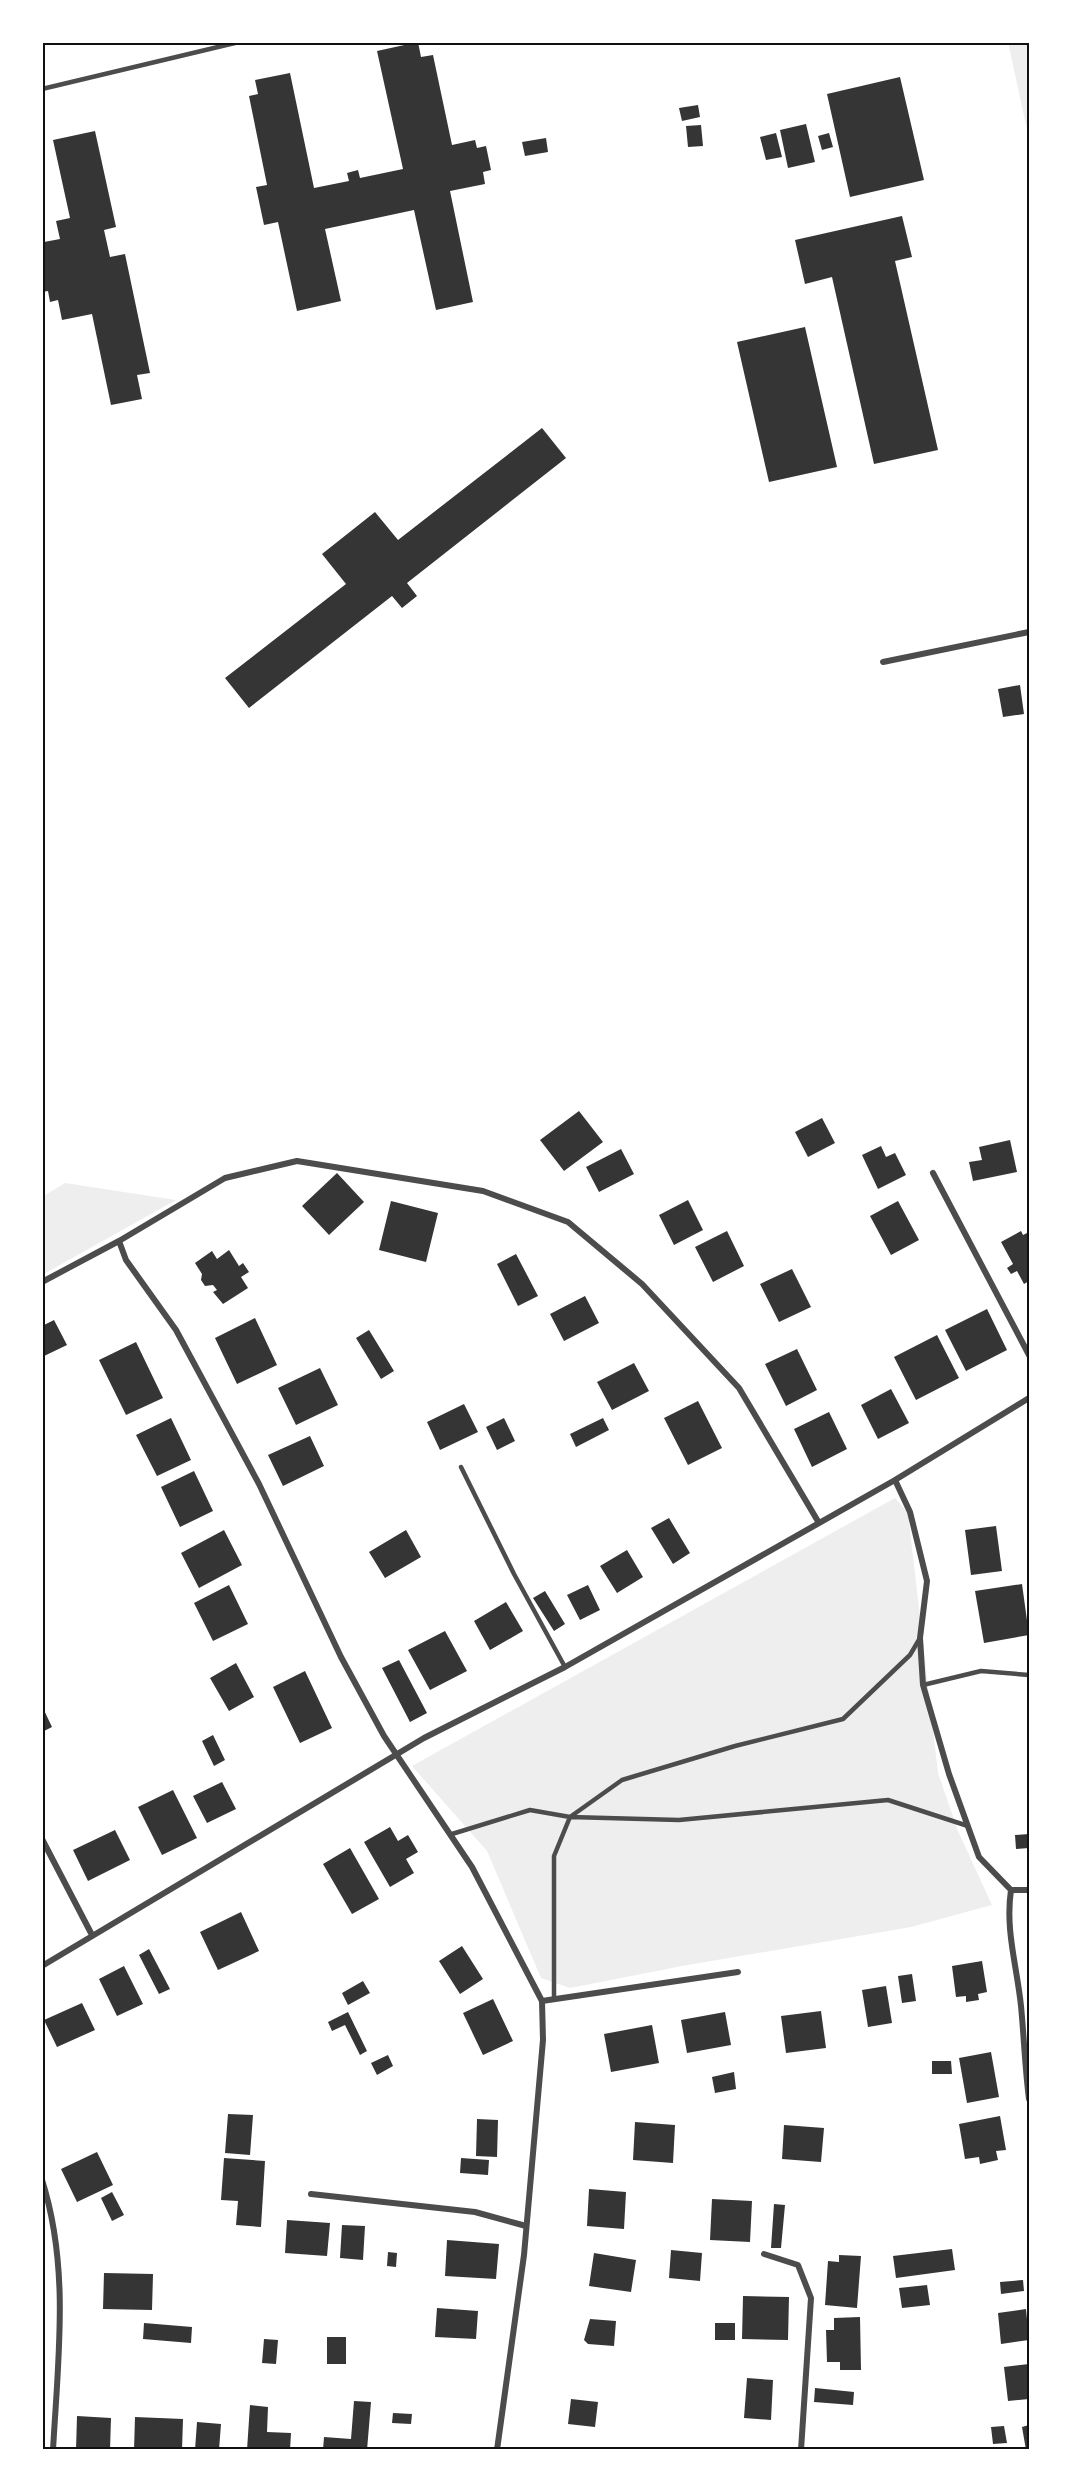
<svg xmlns="http://www.w3.org/2000/svg" width="1071" height="2492" viewBox="0 0 1071 2492" font-family="'Fira Sans',sans-serif">
	<style>
		.green { fill: #eee }
		.building { fill: #353535 }
		.lines { fill: none; stroke-linecap: round; stroke-linejoin: round }
		.service { stroke: #4c4c4c; stroke-width: 4.5 }
		.minor { stroke: #4c4c4c; stroke-width: 6 }
		.neatline { fill: none; stroke: #111; stroke-width: 2 }
	</style>
	<rect width="100%" height="100%" fill="#fff"/>
	<path class="green" d="M1008 42H1029V139Z
		M65 1183 176 1200 42 1275V1197Z
		M895 1498 908 1513 938 1773 958 1831 992 1905 911 1927 682 1966 570 1988 541 1978 487 1851 412 1766Z"/>
	<path class="building" d="M418 42 421 57 433 55 452 145 475 140 477 148 486 146 491 170 483 172 485 184 450 191 473 302 436 310 414 210 325 229 341 301 297 311 278 222 264 225 256 187 267 185 249 96 258 94 255 80 290 73 314 188 349 181 347 173 358 170 360 178 403 169 377 51Z
		M900 77 924 180 850 197 827 94Z
		M698 105 700 117 682 121 679 108Z
		M806 124 815 162 788 168 780 130Z
		M701 125 703 146 688 147 686 126Z
		M95 131 116 227 104 230 110 257 125 254 150 373 137 375 142 399 111 405 92 314 62 320 58 300 50 302 48 291 42 292V248L45 247 44 242 60 239 56 221 70 218 53 140Z
		M776 133 782 157 766 160 760 137Z
		M829 133 833 147 822 150 818 136Z
		M546 138 548 152 525 156 522 142Z
		M902 216 912 257 895 261 938 450 874 464 832 277 805 284 795 240Z
		M805 327 837 467 769 482 737 342Z
		M542 428 566 458 407 583 417 596 402 608 392 596 249 708 225 678 346 584 322 554 375 512 398 540Z
		M1020 685 1024 714 1003 717 998 689Z
		M579 1111 603 1142 564 1171 540 1140Z
		M822 1118 835 1143 808 1157 795 1132Z
		M1010 1140 1017 1172 973 1181 969 1162 982 1160 979 1147Z
		M881 1146 886 1157 895 1153 906 1175 878 1189 862 1155Z
		M621 1149 634 1174 599 1192 586 1167Z
		M337 1173 364 1202 329 1235 302 1206Z
		M688 1200 703 1230 674 1245 659 1215Z
		M391 1201 438 1213 426 1262 379 1250Z
		M898 1201 919 1240 891 1255 870 1216Z
		M727 1231 744 1266 713 1282 695 1247Z
		M1021 1231 1023 1235 1029 1232V1281L1024 1284 1017 1271 1011 1274 1007 1268 1013 1264 1001 1242Z
		M229 1250 239 1266 243 1263 249 1272 241 1277 248 1288 223 1304 213 1292 217 1290 213 1285 205 1286 201 1280 202 1274 195 1263 212 1251 217 1259Z
		M516 1254 538 1296 518 1306 497 1264Z
		M792 1269 811 1307 779 1322 760 1284Z
		M585 1296 599 1323 564 1341 550 1314Z
		M987 1309 1007 1350 966 1371 945 1330Z
		M255 1318 277 1365 237 1384 215 1338Z
		M54 1320 67 1345 42 1357V1326Z
		M369 1330 394 1371 381 1379 356 1338Z
		M937 1335 959 1378 916 1400 894 1357Z
		M136 1342 163 1398 126 1415 99 1360Z
		M797 1349 817 1390 786 1406 765 1364Z
		M634 1363 649 1391 612 1410 597 1382Z
		M320 1368 338 1405 296 1425 278 1388Z
		M891 1389 909 1423 878 1439 861 1405Z
		M698 1401 722 1448 688 1465 664 1418Z
		M464 1404 478 1432 440 1450 427 1422Z
		M829 1412 847 1449 812 1467 794 1429Z
		M171 1418 191 1460 157 1476 136 1435Z
		M504 1418 515 1441 497 1450 486 1427Z
		M603 1418 609 1430 576 1447 570 1434Z
		M310 1436 324 1466 283 1486 268 1455Z
		M194 1471 213 1511 180 1527 161 1487Z
		M669 1518 690 1553 673 1564 651 1528Z
		M996 1526 1002 1571 971 1575 965 1530Z
		M224 1530 242 1565 199 1588 181 1553Z
		M406 1530 421 1557 385 1578 369 1552Z
		M627 1550 643 1577 617 1593 600 1566Z
		M1022 1584 1029 1635 984 1643 975 1591Z
		M229 1585 248 1624 213 1641 194 1603Z
		M588 1585 600 1610 580 1620 567 1595Z
		M545 1591 565 1624 554 1631 533 1598Z
		M506 1602 523 1631 490 1650 474 1621Z
		M445 1631 467 1671 430 1690 408 1650Z
		M399 1660 427 1713 410 1722 382 1668Z
		M236 1663 254 1697 229 1711 210 1678Z
		M305 1671 332 1728 300 1743 273 1687Z
		M42 1706 52 1727 42 1732Z
		M213 1735 225 1760 214 1766 202 1741Z
		M222 1782 236 1809 207 1823 193 1796Z
		M173 1790 197 1838 162 1855 138 1807Z
		M390 1827 398 1841 408 1835 418 1852 406 1859 414 1873 390 1887 364 1842Z
		M115 1830 130 1860 88 1881 73 1850Z
		M1029 1834V1848L1016 1849 1015 1835Z
		M350 1848 379 1899 352 1914 323 1864Z
		M241 1912 259 1951 218 1970 200 1932Z
		M462 1946 483 1979 460 1994 439 1961Z
		M149 1949 170 1989 159 1994 139 1955Z
		M982 1961 987 1992 978 1994 979 2000 966 2002V1996L956 1997 952 1966Z
		M124 1966 143 2004 117 2016 99 1979Z
		M912 1974 916 2001 902 2003 898 1976Z
		M363 1981 370 1993 348 2005 342 1993Z
		M886 1986 892 2023 868 2027 862 1990Z
		M493 1999 513 2041 483 2055 463 2013Z
		M82 2003 95 2030 57 2047 44 2020Z
		M821 2011 826 2048 786 2053 781 2016Z
		M348 2012 367 2051 360 2055 345 2025 332 2031 328 2022Z
		M725 2012 731 2045 687 2053 681 2020Z
		M652 2025 659 2063 611 2072 604 2034Z
		M991 2052 999 2097 967 2103 959 2058Z
		M388 2055 393 2066 377 2075 371 2063Z
		M932 2061H951L952 2074H932Z
		M734 2072 736 2089 715 2093 712 2077Z
		M228 2114 253 2115 250 2155 225 2153Z
		M1000 2116 1006 2150 996 2151 998 2160 980 2164 979 2157 965 2159 959 2124Z
		M477 2119 498 2120 497 2157 476 2156Z
		M635 2122 675 2125 673 2163 633 2160Z
		M784 2125 824 2128 821 2162 782 2159Z
		M97 2152 113 2185 77 2202 61 2169Z
		M224 2158 265 2161 261 2227 236 2225 238 2201 221 2200Z
		M461 2158 489 2160 488 2175 460 2173Z
		M589 2189 626 2192 624 2229 587 2226Z
		M112 2192 124 2215 112 2221 101 2198Z
		M712 2199 752 2201 750 2242 710 2240Z
		M774 2204 785 2205 781 2248H771Z
		M287 2220 330 2223 327 2256 285 2253Z
		M342 2225 365 2226 363 2260 340 2258Z
		M447 2240 499 2244 496 2279 445 2276Z
		M952 2249 955 2270 896 2278 893 2256Z
		M671 2250 702 2253 700 2281 669 2278Z
		M388 2252 397 2253 396 2267 387 2266Z
		M594 2253 636 2260 631 2292 589 2286Z
		M839 2255 861 2256 857 2308 825 2305 828 2261 839 2262Z
		M104 2273 153 2274 152 2310 103 2309Z
		M1023 2280 1024 2291 1001 2294 1000 2282Z
		M927 2285 930 2305 902 2308 899 2288Z
		M743 2296 789 2297 788 2340 742 2339Z
		M437 2308 478 2311 476 2339 435 2337Z
		M1026 2309 1029 2340 1001 2344 998 2313Z
		M860 2317 861 2370H840V2362H827L826 2330H834V2318Z
		M590 2319 616 2321 614 2346 588 2344 584 2340Z
		M144 2323 192 2327 191 2343 143 2339Z
		M715 2323H735V2340H715Z
		M327 2337H346V2364H327Z
		M264 2339 278 2340 276 2364 262 2363Z
		M1029 2364V2399L1008 2401 1004 2367Z
		M747 2378 773 2380 771 2420 744 2418Z
		M815 2388 854 2392 853 2405 814 2402Z
		M571 2399 598 2402 595 2427 568 2424Z
		M354 2401 371 2402 367 2450H323L324 2437 351 2439Z
		M250 2405 268 2407 267 2432 291 2433 290 2450H247Z
		M393 2413 412 2414 411 2424 392 2423Z
		M77 2416 111 2418 110 2450H76Z
		M135 2417 183 2419 182 2450H134Z
		M197 2422 221 2424 219 2450H195Z
		M1029 2425V2450H1026L1022 2427Z
		M1004 2426 1007 2443 993 2444 991 2427Z
		M485 2447V2450H460V2448Z"/>
	<g class="lines">
		<path class="service" d="M42 89 239 42
			M461 1467 514 1574 565 1667
			M923 1685 981 1671 1029 1675
			M452 1834 530 1810 570 1817 679 1820 888 1800 968 1826
			M554 1999V1856L570 1817 622 1780 735 1746 843 1719 910 1655 920 1638"/>
		<path class="minor" d="M883 662 1029 632
			M933 1173 1029 1355
			M119 1241 126 1260 176 1330 259 1484 341 1657 384 1736 472 1867 542 2001 543 2040 524 2255 497 2450
			M42 1282 119 1241 225 1178 297 1161 483 1191 568 1222 642 1284 739 1388 819 1523
			M895 1480 910 1512 927 1581 920 1638 923 1685 949 1774 979 1857 1011 1890C1005 1930 1017 1966 1021 2006 1024 2037 1025 2068 1029 2099
			M42 1839 92 1935
			M1011 1890H1029
			M42 1966 424 1738 565 1667 895 1480 1029 1398
			M542 2001 738 1972
			M42 2180C70 2268 58 2359 53 2450
			M311 2194 475 2212 526 2226
			M764 2254 798 2265 811 2298 801 2450"/>
	</g>
	<rect width="1071" height="2492" fill="none" stroke="#ffffff" stroke-width="87"/>
	<rect x="44" y="44" width="984" height="2404" class="neatline"/>
</svg>
